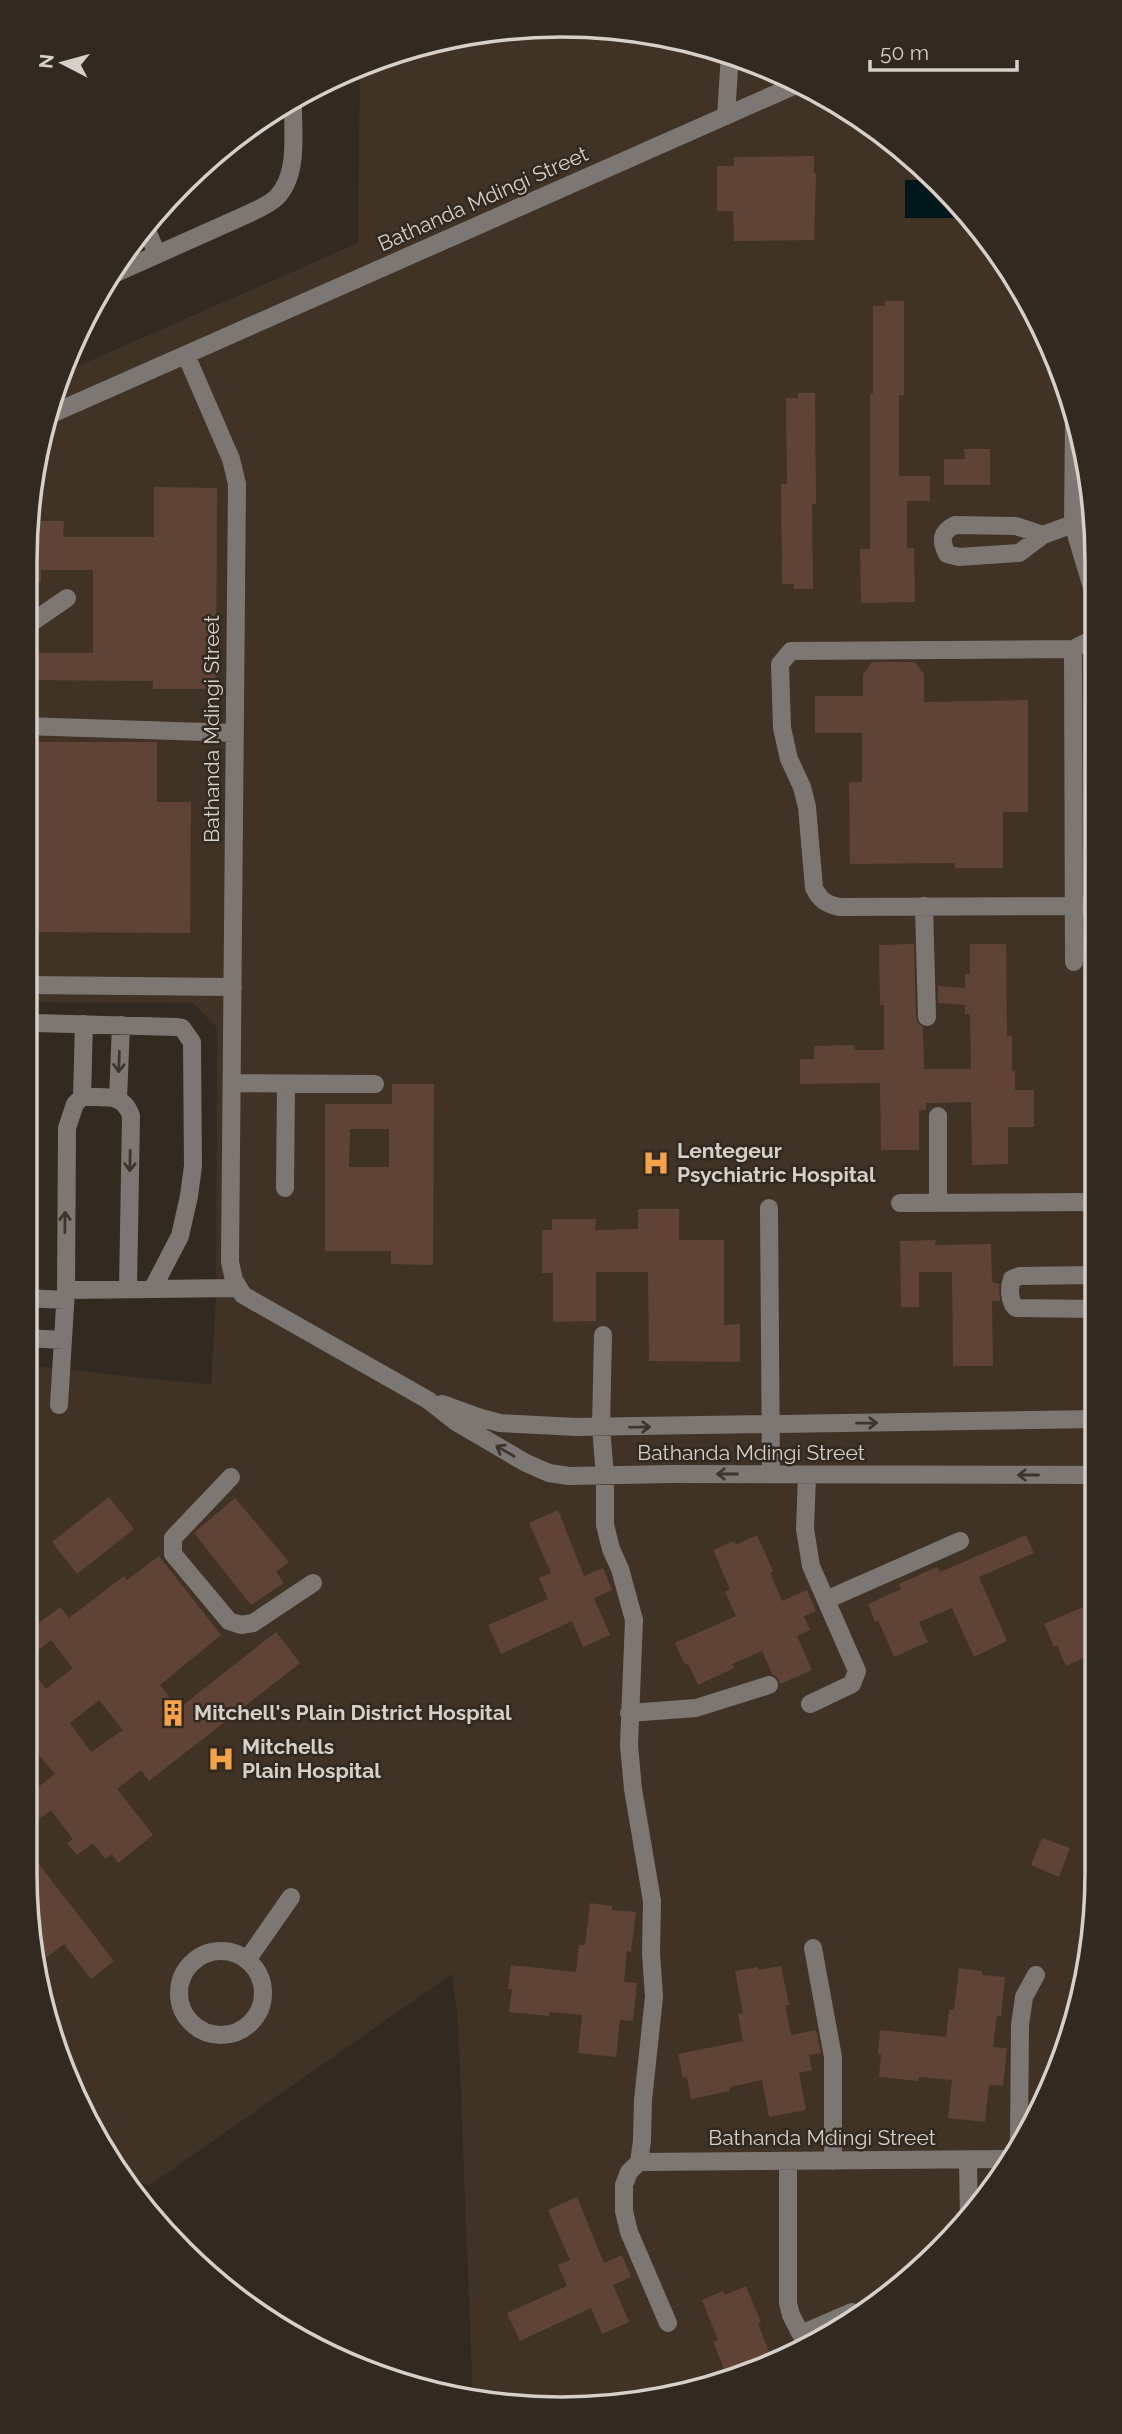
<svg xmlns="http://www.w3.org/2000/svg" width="1122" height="2434" viewBox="0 0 1122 2434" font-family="Raleway,sans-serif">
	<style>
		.built { fill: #403225 }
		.water { fill: #00161b }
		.building { fill: #604337; fill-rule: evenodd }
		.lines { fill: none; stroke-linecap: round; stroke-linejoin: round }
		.minor { stroke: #7d7773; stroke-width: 18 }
		.oneway { stroke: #3d352c }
		.labels { text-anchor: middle; stroke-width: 5; stroke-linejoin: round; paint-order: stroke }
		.street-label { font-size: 21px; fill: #d6d0cb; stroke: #322920 }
		.poi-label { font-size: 21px; font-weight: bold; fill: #d6d0cb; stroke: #322920; text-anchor: start }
		.rim { fill: none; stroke: #d6d0cb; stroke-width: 3.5 }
	</style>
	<rect width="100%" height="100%" fill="#322920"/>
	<path class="built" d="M561 25 665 35 766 65 887 135 986 234 1056 355 1093 491 1097 1873 1087 1977 1057 2078 964 2227 829 2338 665 2399 561 2409 473 2401 458 2022 452 1974 150 2185 124 2180 96 2141 53 2046 25 1873V1365L211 1385 216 1298 217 1028 193 1003 25 1002V561L35 457 60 374 358 243 360 64 456 35Z"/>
	<path class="water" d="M905 180H932L970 218H905Z"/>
	<path class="building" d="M814 156V173H816L814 240 734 241 733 211H717V166H734V157Z
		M885 301H904V395H899V476H930V501H907V548H914L915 602 861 603 860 549H870V394H873V306H885Z
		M798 393H815L816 504H812L813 589H794V584H782L781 484H787L786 398H798Z
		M964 449H990V485H944V459H965Z
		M154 487 217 488 216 689H153V681L24 680V653H93V570H41V582H24L28 521H64L63 537H154Z
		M872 662H915L924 674V702L1028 700V812H1003V868H955V863L850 864 849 782H862V733H815V696H863V674Z
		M33 742H157V802H191L190 933 24 932V801H33Z
		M914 944 916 1017 918 1023 923 1027 924 1069H971L970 1014H965V1005L938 1003V986L965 988V974H970V944H1006L1007 1036H1012V1071H1015V1090H1034V1127H1008V1164L972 1165 971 1102 926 1103V1110H919V1150H881L880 1083 800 1084V1059H814V1046L854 1045 855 1050H884V1005H880L879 945Z
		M392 1084H434L433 1265 391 1264V1251H325V1104H392ZM350 1129H389V1167H349Z
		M638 1209H679V1240H724V1325L740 1324V1362L649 1361 648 1272H596V1321L553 1322V1273H542V1230H552V1219H596L595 1230 638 1229Z
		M936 1240 935 1245 991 1244 992 1282 999 1284 1000 1301H992L993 1366H953L952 1272H919V1307H901L900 1241Z
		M109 1497 134 1529 77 1574 52 1542Z
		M235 1498 289 1562 276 1572 284 1583 251 1605 194 1533Z
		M558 1510 584 1576 603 1568 612 1590 594 1598 610 1635 583 1647 572 1621 501 1654 488 1625 548 1599 539 1578 551 1573 529 1523Z
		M757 1535 773 1571 770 1573 782 1601 807 1590 816 1611 804 1616 810 1630 797 1636 812 1670 780 1684 777 1677 772 1674 762 1651 732 1664 734 1668 698 1685 688 1664 685 1665 675 1643 736 1616 725 1592 730 1589 713 1550 734 1541 736 1545Z
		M1026 1535 1034 1553 979 1577 1007 1641 974 1657 952 1608 919 1622 928 1642 894 1657 878 1620 875 1622 868 1604 901 1589 899 1584 937 1567 940 1572Z
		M159 1556 221 1635 160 1685 178 1709 276 1632 300 1663 149 1781 141 1770 117 1789 153 1835 118 1863 112 1854 105 1859 93 1843 77 1855 67 1843 73 1839 51 1810 24 1831V1798L55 1774 35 1750 24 1758V1661L46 1689 73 1668 51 1640 24 1661V1612L35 1626 60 1607 69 1618 124 1576 127 1580ZM99 1700 123 1730 91 1752 70 1723Z
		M1097 1601V1652L1066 1666 1057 1645 1054 1647 1044 1624Z
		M1042 1838 1070 1848 1059 1877 1031 1865Z
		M24 1845 114 1961 91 1979 64 1944 39 1963 24 1873Z
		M590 1903 612 1906V1910L636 1912 631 1952 627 1951 624 1982 637 1983 633 2021 620 2020 616 2057 578 2053 582 2015 549 2012V2016L509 2012 512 1989H508L511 1965 576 1972 579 1945H585Z
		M781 1966 789 2005H785L791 2035 816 2030 821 2053 809 2055 812 2070 799 2073 806 2110 769 2117 762 2080 730 2087V2091L691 2099 687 2077 683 2078 678 2054 743 2041 738 2014 743 2013 735 1971 758 1967V1970Z
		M959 1968 982 1971V1975L1005 1977 1001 2016H997L993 2047 1007 2048 1003 2086 989 2085 985 2122 948 2118 952 2080 919 2077 918 2081 879 2077 881 2054H878L880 2030 946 2037 949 2010H954Z
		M577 2197 604 2263 622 2255 631 2277 613 2285 629 2322 602 2334 591 2308 520 2341 507 2313 567 2286 558 2265 570 2260 548 2210Z
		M746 2286 761 2322 758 2324 772 2359 727 2376 713 2342 718 2340 702 2300 723 2291 725 2295Z"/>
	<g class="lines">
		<path class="minor" d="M726 116 730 54
			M145 226 157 254
			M107 277 248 214C258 209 269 205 277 197 300 173 292 129 293 99
			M186 355 231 459 237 484 230 1262 234 1280 243 1295 428 1400 456 1422 526 1463 549 1473 569 1476 672 1474 1096 1475
			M47 416 798 84
			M1074 422 1073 524 1093 591
			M1043 535 1016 526 955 525C941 532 940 540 947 554L959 557 1019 553 1043 535 1073 524
			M25 627 67 598
			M1073 649 1093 639
			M25 726 235 733
			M924 906 927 1017
			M1074 962 1073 649 791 651 780 664 782 728 789 759 802 787 807 807 814 888C820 900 826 904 839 907L1074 906H1094
			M25 985 233 987
			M35 1023 176 1027 182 1028 192 1042 193 1166 189 1196 180 1236 153 1288
			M232 1083 375 1084
			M82 1097C104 1098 123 1092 131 1116L128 1289
			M118 1099 121 1025
			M938 1116V1202
			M285 1188 286 1084
			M900 1203 1095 1202
			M769 1208 771 1474
			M1095 1275 1020 1276 1012 1279C1009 1287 1009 1302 1016 1308L1096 1309
			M66 1290 238 1288
			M25 1298 65 1300
			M603 1335 601 1427 605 1476V1525L611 1549 620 1569 634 1620 629 1745 633 1789 652 1901 651 1953 654 1997 643 2100 642 2141 639 2162 629 2172 624 2185V2211L629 2232 668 2323
			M25 1338 63 1340
			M442 1404 481 1418 500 1423 576 1427 1096 1419
			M59 1405 66 1290 67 1128 75 1104 82 1097 84 1024
			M807 1475 805 1529 811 1566 857 1671 852 1684 810 1704
			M231 1477 173 1538V1554L229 1621 241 1625 253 1623 313 1583
			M826 1600 960 1541
			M629 1713 696 1708 769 1685
			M813 1948 833 2057V2161
			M179 1993a42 42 0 1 1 84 0a42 42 0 1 1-84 0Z
			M247 1960 291 1897
			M1019 2139 1020 2025 1024 1997 1036 1975
			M968 2160 969 2220
			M788 2161V2303L791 2315 807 2346
			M639 2162 1006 2159
			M801 2334 852 2312"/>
	</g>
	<defs><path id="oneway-shaft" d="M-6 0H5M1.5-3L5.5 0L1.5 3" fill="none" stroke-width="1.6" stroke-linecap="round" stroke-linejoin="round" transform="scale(1.75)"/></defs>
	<g class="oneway">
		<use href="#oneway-shaft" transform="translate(119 1062) rotate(92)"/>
		<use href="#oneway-shaft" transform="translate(130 1161) rotate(91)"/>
		<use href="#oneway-shaft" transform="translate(65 1222) rotate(-89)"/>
		<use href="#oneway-shaft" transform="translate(867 1423) rotate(-1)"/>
		<use href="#oneway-shaft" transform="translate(640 1427) rotate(-1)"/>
		<use href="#oneway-shaft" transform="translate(505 1451) rotate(-150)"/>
		<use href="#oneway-shaft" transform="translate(727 1474) rotate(-180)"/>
		<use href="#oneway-shaft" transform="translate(1028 1475) rotate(-180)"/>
	</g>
	<defs>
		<symbol id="hospital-bare" viewBox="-9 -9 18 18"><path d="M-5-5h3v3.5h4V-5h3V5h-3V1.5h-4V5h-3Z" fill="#f6a248" stroke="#322920" stroke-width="2.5" paint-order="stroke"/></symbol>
		<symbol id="building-bare" viewBox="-9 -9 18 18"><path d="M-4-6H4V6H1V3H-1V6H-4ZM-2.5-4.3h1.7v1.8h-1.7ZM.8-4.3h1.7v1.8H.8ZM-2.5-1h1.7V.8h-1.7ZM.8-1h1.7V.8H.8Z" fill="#f6a248" stroke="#322920" stroke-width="2.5" paint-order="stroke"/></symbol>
	</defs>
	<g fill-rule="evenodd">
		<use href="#hospital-bare" x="637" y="1144" width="38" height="38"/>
		<use href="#building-bare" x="154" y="1694" width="38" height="38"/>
		<use href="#hospital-bare" x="202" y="1740" width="38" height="38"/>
	</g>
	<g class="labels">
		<g class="street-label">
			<text transform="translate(483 199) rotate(-24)" y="7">Bathanda Mdingi Street</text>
			<text transform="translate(212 729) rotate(-90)" y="7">Bathanda Mdingi Street</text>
			<text x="751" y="1460">Bathanda Mdingi Street</text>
			<text x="822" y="2145">Bathanda Mdingi Street</text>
		</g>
		<g class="poi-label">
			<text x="677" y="1158">Lentegeur<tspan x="677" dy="24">Psychiatric Hospital</tspan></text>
			<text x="194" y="1720">Mitchell's Plain District Hospital</text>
			<text x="242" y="1754">Mitchells<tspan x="242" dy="24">Plain Hospital</tspan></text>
		</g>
	</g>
	<path d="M0 0H1122V2434H0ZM561 37H561A524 524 0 0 1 1085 561V1873A524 524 0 0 1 561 2397H561A524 524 0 0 1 37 1873V561A524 524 0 0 1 561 37Z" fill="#322920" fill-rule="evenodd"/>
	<path class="rim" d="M561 37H561A524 524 0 0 1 1085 561V1873A524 524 0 0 1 561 2397H561A524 524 0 0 1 37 1873V561A524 524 0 0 1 561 37Z"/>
	<g transform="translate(63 63) rotate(276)" stroke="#322920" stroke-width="5" paint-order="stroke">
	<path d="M0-5L12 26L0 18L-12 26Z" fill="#d6d0cb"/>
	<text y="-10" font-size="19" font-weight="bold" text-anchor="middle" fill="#d6d0cb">N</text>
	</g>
	<path d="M870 60v10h147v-10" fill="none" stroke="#d6d0cb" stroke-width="3.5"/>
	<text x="880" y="60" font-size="21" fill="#d6d0cb" stroke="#322920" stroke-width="5" paint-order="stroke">50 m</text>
</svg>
